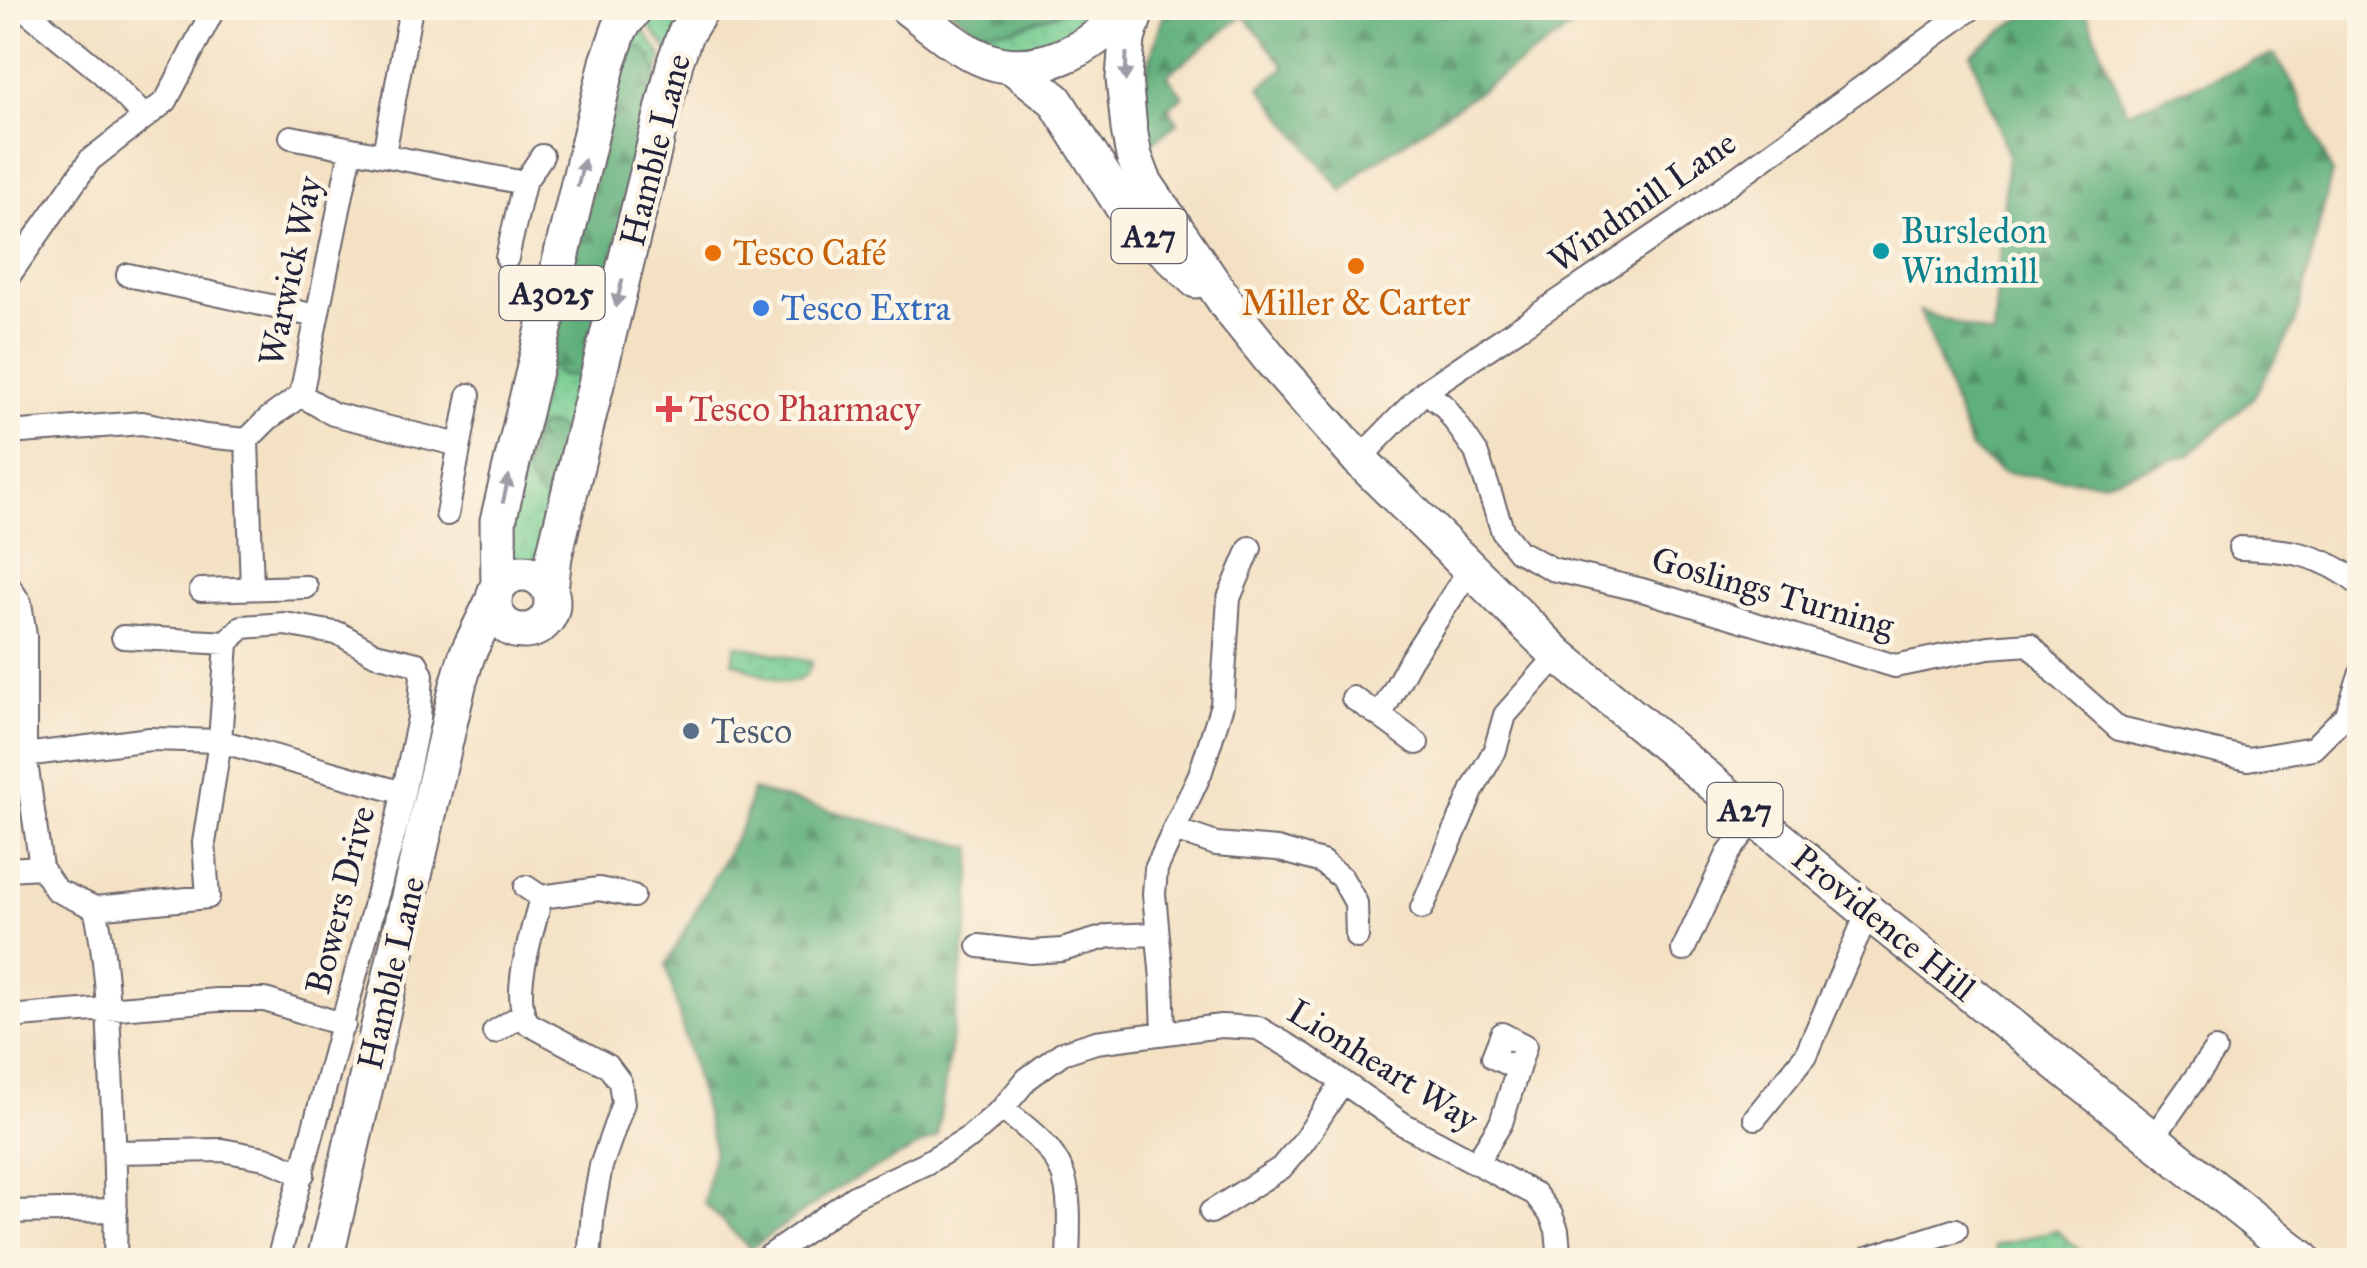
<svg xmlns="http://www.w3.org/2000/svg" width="2367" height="1268" viewBox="0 0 2367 1268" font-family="'IM FELL Great Primer',serif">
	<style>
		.grass { fill: url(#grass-dots); stroke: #4c7766; stroke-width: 2.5 }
		.forest { fill: url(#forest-firs); stroke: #41695b; stroke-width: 2.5 }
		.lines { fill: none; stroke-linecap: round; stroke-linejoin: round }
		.street-casing { stroke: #6c656b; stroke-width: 26 }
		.primary-casing { stroke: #6c656b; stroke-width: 39 }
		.street { stroke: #fff; stroke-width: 22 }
		.primary { stroke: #fff; stroke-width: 35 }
		.oneway { fill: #9c9ca7 }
		.culture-dot { fill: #0f9aa8; stroke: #fcf5e5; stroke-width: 4 }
		.food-dot { fill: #e8710a; stroke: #fcf5e5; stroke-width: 4 }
		.shop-dot { fill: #3f7fe0; stroke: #fcf5e5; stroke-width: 4 }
		.health-dot { fill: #e0444e; stroke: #fcf5e5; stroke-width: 4 }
		.service-dot { fill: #5c6f8a; stroke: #fcf5e5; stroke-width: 4 }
		.labels { text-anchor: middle; stroke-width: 9; stroke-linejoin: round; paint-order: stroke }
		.shield { fill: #fcf5e5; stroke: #63616e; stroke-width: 2.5 }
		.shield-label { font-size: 32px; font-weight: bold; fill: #22223b }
		.street-label { font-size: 35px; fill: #22223b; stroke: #fcf5e5 }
		.culture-label { font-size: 35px; fill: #0d838f; stroke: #fcf5e5; text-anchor: start }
		.food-label { font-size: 35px; fill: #c56008; stroke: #fcf5e5; text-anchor: start }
		.shop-label { font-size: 35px; fill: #366cbe; stroke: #fcf5e5; text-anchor: start }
		.health-label { font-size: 35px; fill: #be3a42; stroke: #fcf5e5; text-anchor: start }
		.service-label { font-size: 35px; fill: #4e5e75; stroke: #fcf5e5; text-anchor: start }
	</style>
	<defs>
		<pattern id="grass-dots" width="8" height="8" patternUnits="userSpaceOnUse" patternTransform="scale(2.5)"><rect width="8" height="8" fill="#75cc91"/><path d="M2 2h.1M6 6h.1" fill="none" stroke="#65af7e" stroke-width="1.8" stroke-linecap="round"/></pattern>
		<pattern id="forest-firs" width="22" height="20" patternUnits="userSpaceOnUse" patternTransform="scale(2.5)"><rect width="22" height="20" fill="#60b07b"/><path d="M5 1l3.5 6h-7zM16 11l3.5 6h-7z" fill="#4f8f66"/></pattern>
	</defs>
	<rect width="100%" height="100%" fill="#fcf5e5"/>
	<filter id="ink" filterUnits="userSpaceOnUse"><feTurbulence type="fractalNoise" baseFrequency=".01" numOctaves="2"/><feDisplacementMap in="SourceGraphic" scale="20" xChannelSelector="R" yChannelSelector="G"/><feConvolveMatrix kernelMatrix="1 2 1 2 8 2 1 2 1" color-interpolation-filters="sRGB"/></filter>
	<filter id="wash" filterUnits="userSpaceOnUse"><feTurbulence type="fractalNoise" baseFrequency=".0048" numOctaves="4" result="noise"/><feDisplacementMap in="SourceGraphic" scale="40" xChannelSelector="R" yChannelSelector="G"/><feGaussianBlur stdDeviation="2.25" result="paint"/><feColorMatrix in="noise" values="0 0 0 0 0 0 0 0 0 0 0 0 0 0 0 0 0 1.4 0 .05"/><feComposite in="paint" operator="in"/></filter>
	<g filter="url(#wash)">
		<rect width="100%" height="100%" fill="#f4e1c4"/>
		<path class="grass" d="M650 8H693L670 54 642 16Z
			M1073 8H1099L1085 20 1084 30 1047 49H1000L977 30 1012 29Z
			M638 22 662 57 536 566 508 568 506 533Z
			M736 645 812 662C800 703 757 671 732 661Z
			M2056 1230 2091 1260H1998L1994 1246Z"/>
		<path class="forest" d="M948 8H1073L1012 29 977 30Z
			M1166 8H1601L1363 170 1343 192 1260 87 1285 67 1244 15 1167 75 1183 96 1168 108 1178 122 1152 143C1135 90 1150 58 1166 8Z
			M2035 8H2084L2127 112 2274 54 2293 84 2332 172 2295 325 2253 398 2189 455 2103 482 2002 473 1971 449 1920 311 1993 336 2008 154 1971 54Z
			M630 46H640L652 58 657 76 585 375 561 376 550 365 582 227Z
			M555 425 566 437 556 498 545 500 535 491 524 471 538 426Z
			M752 790 973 848 968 925 937 1137 839 1187 750 1249 704 1203 714 1148 666 965 744 822Z"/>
	</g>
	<g filter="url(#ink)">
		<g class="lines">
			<defs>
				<path id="street" d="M23 8 102 73 144 116
					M291 137 524 183
					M384 154 411 8
					M507 258 524 183 542 156
					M128 275 316 316
					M8 277 90 160 166 101 214 8
					M1425 391 1445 407 1476 452 1503 532 1518 551 1552 569 1642 590 1895 666 1989 647 2030 644 2056 673 2119 729 2248 759 2313 748 2347 714 2360 675
					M301 395 333 414 459 445
					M8 433 142 423 205 436 247 440 268 419 301 395 351 150
					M247 440 252 588
					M1359 459 1425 391 1680 219 1972 8
					M447 514 469 395
					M2240 548C2286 549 2324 554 2360 585
					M8 585 20 603 25 636V755L41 867 56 890 95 908C106 954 108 1006 110 1053 114 1122 117 1191 115 1260
					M201 590 306 587
					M123 637 227 643
					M1353 698 1380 716
					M1417 743 1380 716 1411 659 1470 569
					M25 755 150 739 220 741 403 793
					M1175 830 1216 844 1277 849 1322 862 1342 878 1356 903 1357 937
					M8 869 41 867
					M526 887 541 897 599 889 633 896
					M541 897C534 929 508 997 529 1024L608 1066 620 1082 623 1103 601 1166 593 1210 589 1260
					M95 908 208 897 204 843 220 741 227 643 242 627 285 624 340 634 375 654 417 664 422 675 419 718 397 822 278 1260
					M1422 908 1473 789 1495 750 1505 715 1558 655
					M979 946 1031 952 1062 950 1109 936 1156 934
					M1683 950 1728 854 1755 818
					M8 1017 217 1000H265L344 1025
					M494 1032 522 1015
					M1164 1032 1162 979 1154 894 1156 869 1200 774 1222 705 1229 598 1250 548
					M1002 1109C1071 1159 1071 1177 1068 1260
					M1755 1118 1806 1055 1868 912
					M2153 1138 2215 1050
					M115 1152 222 1150 265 1158 303 1174
					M1476 1163 1501 1123 1525 1046 1502 1034 1493 1057 1518 1069
					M8 1212 116 1210
					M1211 1212 1281 1168 1304 1141 1342 1083
					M1868 1258 1956 1230
					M764 1260 854 1197 926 1163 970 1137 1002 1109 1027 1079 1062 1053 1096 1042 1221 1026 1258 1028 1304 1055 1403 1124 1535 1194 1551 1215 1557 1230 1560 1260"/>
				<path id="primary" d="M908 8C931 25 953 45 979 57 1030 82 1096 49 1126 8
					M1137 8 1127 39 1124 78 1129 129 1134 156 1144 182 1231 310 1273 362 1359 459 1558 655 1868 912 2304 1260
					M1012 66 1055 100 1128 215 1196 280
					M494 602a29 29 0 1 1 58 0a29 29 0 1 1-58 0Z
					M499 585 498 521 608 62 620 28 635 8
					M550 590 554 556 675 62 685 34 702 8
					M325 1260 458 685 467 655 494 599"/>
			</defs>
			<use href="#street" class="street-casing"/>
			<use href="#primary" class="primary-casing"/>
			<use href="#street" class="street"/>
			<use href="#primary" class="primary"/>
		</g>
		<defs><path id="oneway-solid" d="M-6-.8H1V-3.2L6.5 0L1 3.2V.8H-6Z" transform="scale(2.5)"/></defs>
		<g class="oneway">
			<use href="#oneway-solid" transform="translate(1126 67) rotate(92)"/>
			<use href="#oneway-solid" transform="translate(581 173) rotate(-76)"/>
			<use href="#oneway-solid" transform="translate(619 293) rotate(104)"/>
			<use href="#oneway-solid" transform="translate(506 489) rotate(-77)"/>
		</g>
	</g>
	<circle class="culture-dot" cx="1881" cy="251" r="10"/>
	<g class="food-dot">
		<circle cx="713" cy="253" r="10"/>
		<circle cx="1356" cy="266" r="10"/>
	</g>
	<circle class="shop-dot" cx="761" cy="308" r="10"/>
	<path class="health-dot" d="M664 394h10v10h10v10h-10v10h-10v-10h-10v-10h10z"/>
	<circle class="service-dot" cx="691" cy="731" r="10"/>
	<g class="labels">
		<g class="shield">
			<rect x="1111.5" y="209" width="75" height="54" rx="8"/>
			<rect x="499.5" y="266" width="105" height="54" rx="8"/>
			<rect x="1707.5" y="783" width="75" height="54" rx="8"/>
		</g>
		<g class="shield-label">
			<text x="1149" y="247">A27</text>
			<text x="552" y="304">A3025</text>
			<text x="1745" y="821">A27</text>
		</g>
		<g class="street-label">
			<text transform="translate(655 150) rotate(-76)" y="12">Hamble Lane</text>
			<text transform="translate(1642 201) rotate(-35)" y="12">Windmill Lane</text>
			<text transform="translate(290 271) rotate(-78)" y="12">Warwick Way</text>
			<text transform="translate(1773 592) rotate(16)" y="12">Goslings Turning</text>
			<text transform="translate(340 900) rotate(-76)" y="12">Bowers Drive</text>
			<text transform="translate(1884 923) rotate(39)" y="12">Providence Hill</text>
			<text transform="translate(391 973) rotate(-77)" y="12">Hamble Lane</text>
			<text transform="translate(1383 1065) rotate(32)" y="12">Lionheart Way</text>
		</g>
		<g class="culture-label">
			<text x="1901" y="243">Bursledon<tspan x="1901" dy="40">Windmill</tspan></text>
		</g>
		<g class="food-label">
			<text x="733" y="265">Tesco Café</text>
			<text x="1356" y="315" text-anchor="middle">Miller &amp; Carter</text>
		</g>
		<g class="shop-label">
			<text x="781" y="320">Tesco Extra</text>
		</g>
		<g class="health-label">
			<text x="689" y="421">Tesco Pharmacy</text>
		</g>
		<g class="service-label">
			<text x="711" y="743">Tesco</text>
		</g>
	</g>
	<rect width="2367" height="1268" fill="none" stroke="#fcf5e5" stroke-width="40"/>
</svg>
